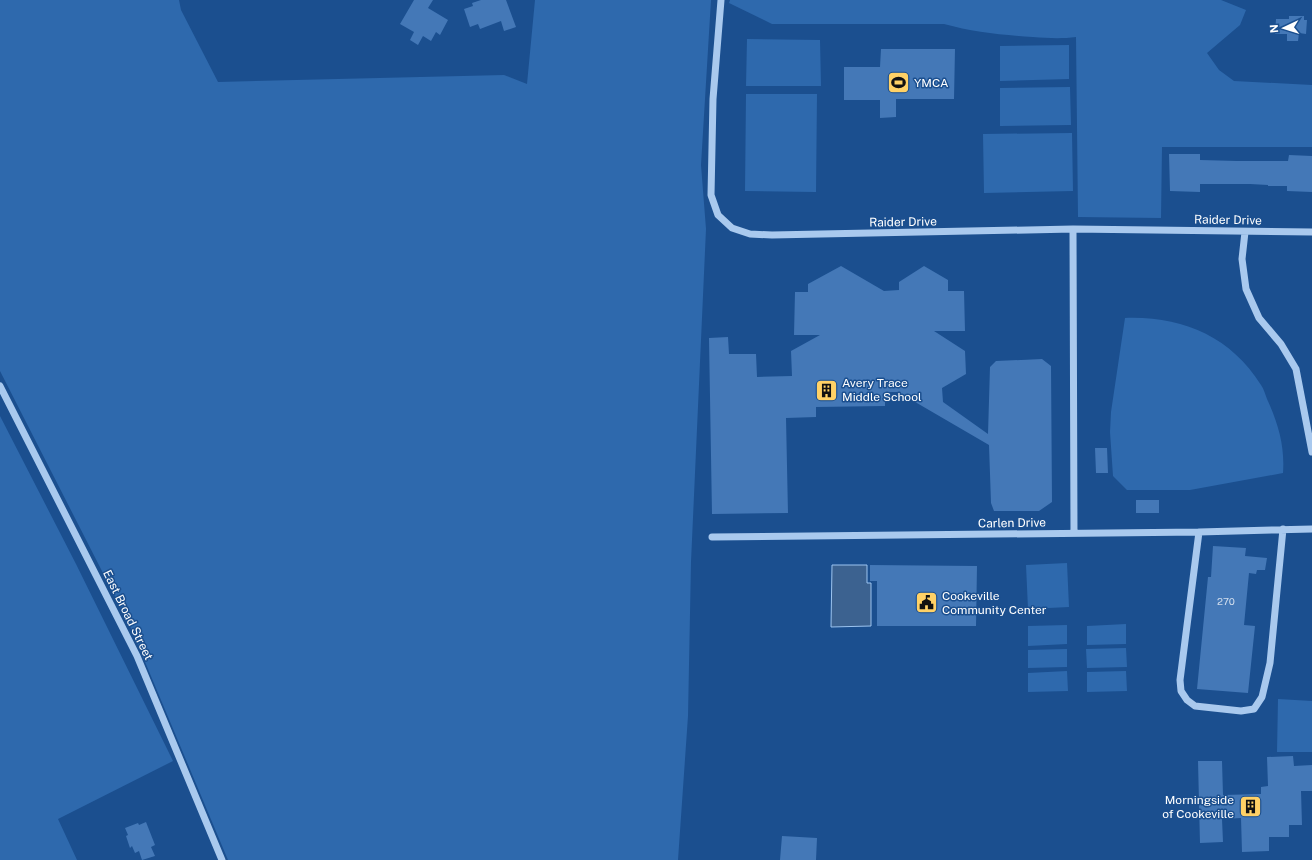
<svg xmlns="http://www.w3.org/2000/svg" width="1312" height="860" viewBox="0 0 1312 860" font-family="'Public Sans',sans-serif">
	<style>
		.green { fill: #2e69ad }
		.water { fill: #3c6290; stroke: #9cc4f0 }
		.building { fill: #4478b7 }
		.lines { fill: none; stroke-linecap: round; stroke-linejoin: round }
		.minor { stroke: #a9c9ee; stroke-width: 7 }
		.labels { text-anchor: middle; stroke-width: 3; stroke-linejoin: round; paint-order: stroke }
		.number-label { font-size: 10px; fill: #d0dded }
		.poi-label { font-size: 12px; fill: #fff; stroke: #1b4f8f; text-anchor: start }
		.street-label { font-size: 12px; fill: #fff; stroke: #1b4f8f }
	</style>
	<rect width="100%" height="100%" fill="#1b4f8f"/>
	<path class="green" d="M0 0H179L181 10 218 82 504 75 527 84 535 0H711L701 165 706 229 691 562 688 716 678 860H228L130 626 0 371Z
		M730 0H1221L1246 10 1240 25 1207 53 1219 70 1234 81 1312 85V147H1162L1161 218 1078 217 1076 37C1061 39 1047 38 1033 37 1002 35 973 32 944 24H772L729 3Z
		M747 39 820 40 821 86H746Z
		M1069 45V79L1000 81V46Z
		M1070 87 1071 125 1000 126V88Z
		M746 94H817L816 192 745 191Z
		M1072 133 1073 191 984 193 983 134Z
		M1125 318C1182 316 1230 336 1261 385 1264 389 1265 394 1267 399 1278 423 1285 446 1283 473L1190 490H1127L1113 476 1110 432 1111 412Z
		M0 416 76 564 173 761 58 819 77 860H0Z
		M1067 563 1069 607 1028 609 1026 565Z
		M1126 624V644L1087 645V626Z
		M1067 625V644L1028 646V626Z
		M1126 648 1127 667 1087 668 1086 649Z
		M1067 649V667L1028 668V650Z
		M1067 671 1068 691 1028 692V673Z
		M1126 671 1127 691 1087 692V672Z
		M1278 699 1312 701V752H1277Z"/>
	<path class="water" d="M832 565H867V583H871V626L831 627Z"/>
	<path class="building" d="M414 0H433L428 8 448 20 440 35 436 32 431 41 423 36 418 45 410 40 414 32 400 24Z
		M481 0H506L516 27 504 31 501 21 480 29 478 24 470 27 464 9 473 6 472 3Z
		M1289 16H1304V20H1307L1306 34 1299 33 1298 41H1287V34H1275L1276 19H1289Z
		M881 49H955L954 99H896V117L880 118V100H844V67H880Z
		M1169 154H1200V160L1237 161H1288L1289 155 1312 156V192L1287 191V186H1268V185L1250 184H1200V192L1170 191Z
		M841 266 884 291 899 290V282L924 266 948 280V291H964L965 331H934L965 351 966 374 942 388 943 402 988 434 990 367 996 361 1042 359 1051 366 1052 502 1039 511H994L991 503 989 445 898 392H885V406L816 407V417L786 418 788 513 712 514 709 338 728 337 729 354H756L757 377 792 376 791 351 820 335H794L795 292H808V284Z
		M1095 448H1107L1108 473H1096Z
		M1136 500H1159V513H1136Z
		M1213 546 1246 548 1245 556 1267 558 1265 570H1257L1256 574 1249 573 1244 625 1255 626 1248 693 1197 689 1208 577H1211Z
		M870 565 977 566 976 626H877V581H870Z
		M1293 756 1294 766 1312 765V791H1301L1302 825H1289V837H1269V851L1242 852 1241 818 1222 819 1223 842 1200 843 1198 761H1222L1223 795 1261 794V787L1268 786 1267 757Z
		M146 822 155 845 151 847 155 856 142 860 139 851 135 853 132 846 130 848 126 836 128 835 125 828 138 823 139 825Z
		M782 836 817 838 816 860H780Z"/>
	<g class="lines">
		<path class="minor" d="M721 0 713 99 711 195 718 215 732 228 750 234 772 235 1073 229 1312 232
			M1073 229 1074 533
			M1245 232 1242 259 1246 289 1259 318 1281 344 1296 369 1312 452
			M0 386 137 656 222 860
			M1199 532 1180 680 1181 691 1187 700 1195 706 1241 711 1254 709 1262 697 1270 663 1283 529
			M712 537 1199 532 1312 529"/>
	</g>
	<defs>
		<symbol id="stadium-square" viewBox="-11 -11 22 22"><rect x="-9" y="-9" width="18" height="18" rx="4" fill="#ffd166" stroke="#1b4f8f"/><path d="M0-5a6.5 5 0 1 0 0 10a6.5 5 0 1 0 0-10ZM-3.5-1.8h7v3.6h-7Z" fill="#111"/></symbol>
		<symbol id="building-square" viewBox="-11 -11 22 22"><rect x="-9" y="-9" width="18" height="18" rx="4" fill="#ffd166" stroke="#1b4f8f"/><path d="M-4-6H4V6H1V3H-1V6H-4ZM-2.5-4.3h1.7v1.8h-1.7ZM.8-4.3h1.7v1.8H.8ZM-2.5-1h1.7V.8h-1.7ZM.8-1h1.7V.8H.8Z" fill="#111"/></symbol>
		<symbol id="civic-square" viewBox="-11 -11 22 22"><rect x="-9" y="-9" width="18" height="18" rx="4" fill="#ffd166" stroke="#1b4f8f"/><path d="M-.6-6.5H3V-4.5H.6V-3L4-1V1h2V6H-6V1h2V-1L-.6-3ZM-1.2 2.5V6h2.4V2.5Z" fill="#111"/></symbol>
	</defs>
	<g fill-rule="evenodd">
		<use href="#stadium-square" x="886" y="70" width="25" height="25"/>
		<use href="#building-square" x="814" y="378" width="25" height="25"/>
		<use href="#civic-square" x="914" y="590" width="25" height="25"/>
		<use href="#building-square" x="1238" y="794" width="25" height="25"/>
	</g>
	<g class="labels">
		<g class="number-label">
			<text x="1226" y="605">270</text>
		</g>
		<g class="poi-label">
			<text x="914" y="87">YMCA</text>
			<text x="842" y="387">Avery Trace<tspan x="842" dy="14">Middle School</tspan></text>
			<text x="942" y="600">Cookeville<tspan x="942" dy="14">Community Center</tspan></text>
			<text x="1234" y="804" text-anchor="end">Morningside<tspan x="1234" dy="14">of Cookeville</tspan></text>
		</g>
		<g class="street-label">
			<text transform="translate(1228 220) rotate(1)" y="4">Raider Drive</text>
			<text transform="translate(903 222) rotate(-1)" y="4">Raider Drive</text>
			<text transform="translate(1012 523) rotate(-1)" y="4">Carlen Drive</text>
			<text transform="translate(128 615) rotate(64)" y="4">East Broad Street</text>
		</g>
	</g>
	<g transform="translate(1284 28) rotate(266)" stroke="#1b4f8f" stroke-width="3" paint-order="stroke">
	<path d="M0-3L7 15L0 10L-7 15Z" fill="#ffffff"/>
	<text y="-6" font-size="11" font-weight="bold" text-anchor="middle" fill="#ffffff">N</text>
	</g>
</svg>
